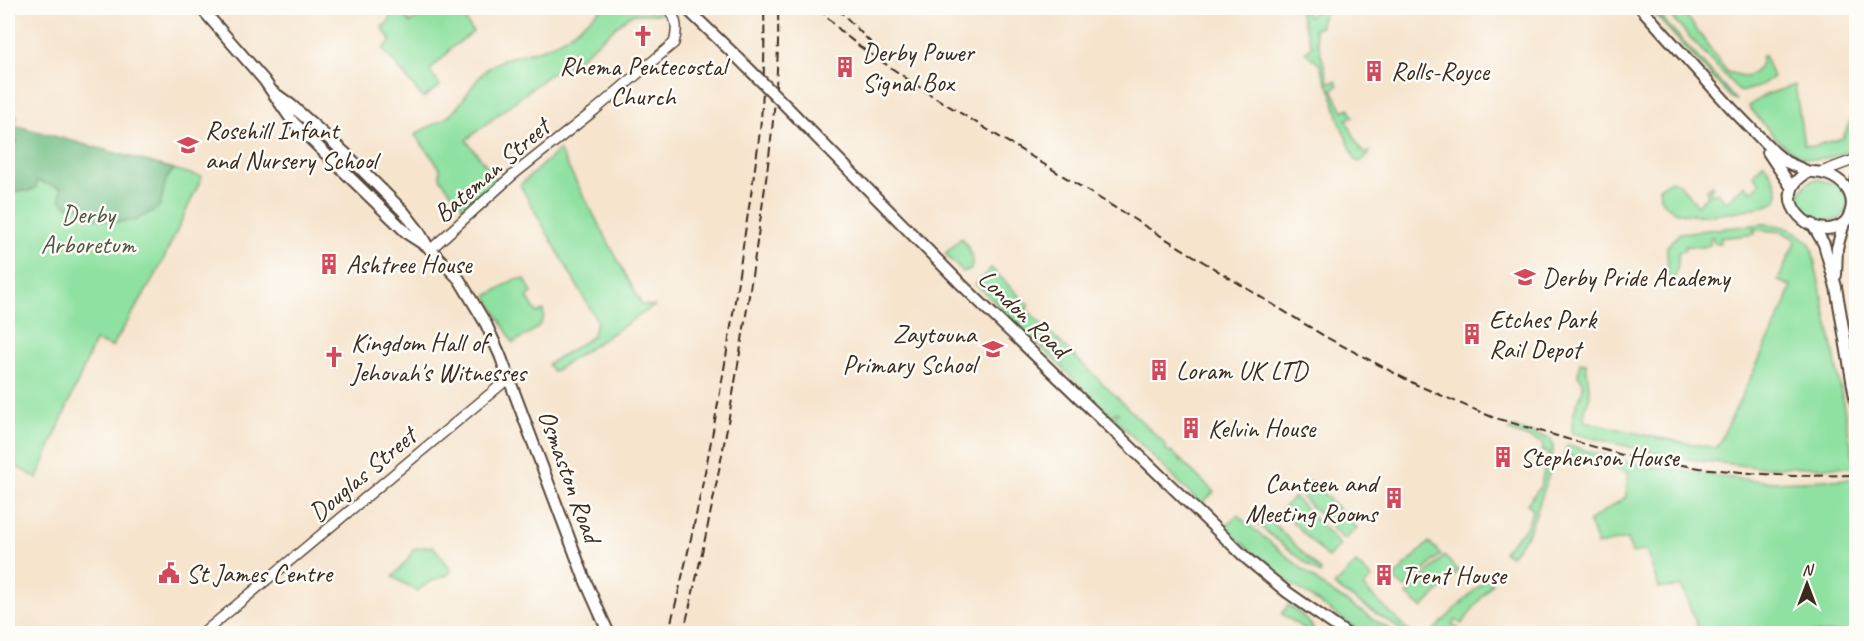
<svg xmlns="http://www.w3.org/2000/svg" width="1864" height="641" viewBox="0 0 1864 641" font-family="Caveat,sans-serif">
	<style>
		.green { fill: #8fe1a1; stroke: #658660; stroke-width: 1.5 }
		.forest { fill: #73bf87; stroke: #577452; stroke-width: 1.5 }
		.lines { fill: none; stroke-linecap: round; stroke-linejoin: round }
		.minor-casing { stroke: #574638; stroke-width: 12 }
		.major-casing { stroke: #574638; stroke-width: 14 }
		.minor { stroke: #fff; stroke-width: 9 }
		.major { stroke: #fff; stroke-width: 10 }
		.rail { stroke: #3b2a1e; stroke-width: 2; stroke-dasharray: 9 4.5; stroke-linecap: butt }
		.major-bridge-casing { stroke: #574638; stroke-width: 14; stroke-linecap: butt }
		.major-bridge { stroke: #fff; stroke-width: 10 }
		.labels { text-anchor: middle; stroke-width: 5; stroke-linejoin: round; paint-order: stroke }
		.poi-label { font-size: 26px; fill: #3b2a1e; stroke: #fdfcf7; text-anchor: start }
		.street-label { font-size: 26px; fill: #3b2a1e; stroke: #fdfcf7 }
		.park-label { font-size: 26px; fill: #50583f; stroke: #fdfcf7 }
	</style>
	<rect width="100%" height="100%" fill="#fdfcf7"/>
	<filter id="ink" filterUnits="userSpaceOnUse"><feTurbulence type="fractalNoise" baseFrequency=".0167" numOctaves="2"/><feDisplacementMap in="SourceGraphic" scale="12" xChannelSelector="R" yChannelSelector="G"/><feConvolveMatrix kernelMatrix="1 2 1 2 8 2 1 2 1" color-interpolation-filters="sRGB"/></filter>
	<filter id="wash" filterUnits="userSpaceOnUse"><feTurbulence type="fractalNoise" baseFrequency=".008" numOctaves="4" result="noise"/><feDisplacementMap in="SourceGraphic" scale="24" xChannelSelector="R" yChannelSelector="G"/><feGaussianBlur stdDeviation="1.35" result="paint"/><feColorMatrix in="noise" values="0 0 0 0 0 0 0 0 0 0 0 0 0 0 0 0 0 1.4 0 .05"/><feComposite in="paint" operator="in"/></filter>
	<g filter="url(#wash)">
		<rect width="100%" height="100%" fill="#f6e4cd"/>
		<path class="green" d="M400 8 410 23 423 13 419 8H480L464 18 473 32 450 49 447 54 430 70 440 86 423 98 383 49 391 41 382 27 389 22 390 16Z
			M603 8H659L664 14H635L630 15 576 61 550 74 466 140 500 183 466 211 440 178V168L415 135C425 126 440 124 451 114 467 99 474 77 493 65 509 54 529 55 546 47 568 39 585 21 603 8Z
			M1297 8H1302L1308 16 1322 8H1337L1325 11 1321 20V27L1314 29 1329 83 1336 81 1338 86 1332 89 1343 111 1349 108 1353 117 1346 120 1361 150 1366 154 1370 152 1368 156 1359 162 1355 159 1340 123 1331 91 1327 84 1320 65 1305 52 1312 46 1300 13Z
			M1649 8H1653L1737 101 1731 98Z
			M1663 8H1681L1727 72 1747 77C1757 72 1761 67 1762 56L1764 55 1773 77 1758 87 1740 92Z
			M1795 85 1804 145 1814 146 1843 138 1856 108V147C1801 177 1783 147 1749 107L1750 105 1765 95Z
			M8 106 17 117 13 125 202 177 157 273 112 347 95 341 37 478 8 462Z
			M559 150 642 305 654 306 553 372 548 364 592 337 597 321 520 185Z
			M1764 163C1772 174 1788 198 1769 205 1742 210 1682 227 1663 202 1660 199 1660 193 1659 188L1671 180 1679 183 1697 205 1708 195 1706 190 1711 185 1713 187 1710 191 1713 194 1717 192 1726 202 1745 185 1751 192 1760 183 1753 174Z
			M1817 179 1838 185 1849 201C1847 205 1846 211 1844 214 1836 226 1813 219 1805 211 1793 199 1803 182 1817 179Z
			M1762 224C1781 224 1798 230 1811 245L1832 343 1855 467H1756L1671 457 1572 433C1572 427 1572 419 1574 413 1576 400 1590 388 1578 375L1580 362 1586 363 1590 396 1585 408 1584 421 1653 437 1717 448 1785 305 1791 286 1778 281 1796 240 1783 232 1754 229 1755 234 1720 238V243H1714L1713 237H1710V245L1703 247 1685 246 1684 251 1678 252V264L1675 278 1669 280 1668 275 1667 246 1680 233Z
			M961 238C970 248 974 256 971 270L963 272 945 254Z
			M991 268 1029 305 1026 309 1166 445V450L1173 453 1214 492 1201 504 1114 418 1118 413 1116 412 1112 416 976 284Z
			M515 279H525L532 293 527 297 537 313 543 310C548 327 525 335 513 343L487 296Z
			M1513 427 1551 439 1553 448 1552 464 1538 508 1529 532 1511 556 1503 552 1527 526 1533 509 1527 504 1540 487 1549 453 1542 452 1543 443 1509 431Z
			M1567 445 1629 463 1723 477 1772 482 1855 479 1856 488V633H1700L1682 587 1659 588 1646 550 1632 553 1627 539 1597 545 1589 521 1626 497 1628 472 1564 456Z
			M1311 481 1357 528 1344 540 1298 493Z
			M1294 497 1340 545 1328 558 1281 510Z
			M1237 515 1328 590 1395 633H1363L1279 575 1225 528Z
			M1266 516 1321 571 1320 574 1257 524Z
			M1429 542 1441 554 1406 589 1393 578Z
			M433 546 449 567 451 571 449 574 428 583 417 591 393 577 408 559 413 550 417 548Z
			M1444 556 1459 571 1422 608 1407 595Z
			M1356 563 1372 578 1363 587 1411 633H1406L1334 586Z
			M1487 578 1492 583 1462 624 1456 620 1452 624 1459 629 1455 633H1431Z
			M1288 605C1299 612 1310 622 1316 633H1310L1282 614Z"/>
		<path class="forest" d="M8 106 17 117 13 125 174 169 166 180 160 205 155 210 134 221 116 222 94 218 80 207H69L60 200 61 188 37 181 36 188 29 191H8V144L17 142 8 129Z"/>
	</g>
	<g filter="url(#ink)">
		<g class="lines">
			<defs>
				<path id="minor" d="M1821 172 1856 159
					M1853 191 1856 178
					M430 250 514 174 595 110 674 43C678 29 677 19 668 8
					M202 634 509 378"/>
				<path id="major" d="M201 8 264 80 293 122 408 234 425 245
					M686 8 738 58
					M1641 8 1733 110 1774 152 1786 162 1809 172
					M273 92 291 105 345 153 404 212 418 230 428 247 459 279 486 324 500 355 585 580 609 634
					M787 107 962 285 1247 559 1287 592 1347 634
					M1768 152 1792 188
					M1809 172C1836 170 1864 194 1846 221 1817 249 1762 195 1809 172Z
					M1812 224 1824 244 1836 287 1856 403
					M1836 275 1837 248 1844 223"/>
			</defs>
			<use href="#minor" class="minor-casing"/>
			<use href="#major" class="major-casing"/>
			<use href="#minor" class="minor"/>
			<use href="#major" class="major"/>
			<path class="rail" d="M818 8 842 32 859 46 931 95 1326 337 1417 385 1492 417 1622 455 1700 468 1751 473 1792 476 1856 475
				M837 8 882 54
				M668 634C700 510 723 386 741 260 747 217 755 173 760 130 764 89 765 48 764 8
				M683 634C713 513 735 391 753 269 766 181 780 96 778 8"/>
			<defs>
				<path id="major-bridge" d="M738 58 787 107"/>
			</defs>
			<use href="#major-bridge" class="major-bridge-casing"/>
			<use href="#major-bridge" class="major-bridge"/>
		</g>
	</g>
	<defs>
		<symbol id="church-bare" viewBox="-9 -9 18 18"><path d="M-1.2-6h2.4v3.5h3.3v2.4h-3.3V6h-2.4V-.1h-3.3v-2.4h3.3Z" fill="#d1495b" stroke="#fdfcf7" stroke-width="2.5" paint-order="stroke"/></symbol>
		<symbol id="building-bare" viewBox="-9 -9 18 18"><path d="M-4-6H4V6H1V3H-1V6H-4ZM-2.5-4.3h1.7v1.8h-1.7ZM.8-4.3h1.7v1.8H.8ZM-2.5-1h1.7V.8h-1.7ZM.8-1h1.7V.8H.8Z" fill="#d1495b" stroke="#fdfcf7" stroke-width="2.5" paint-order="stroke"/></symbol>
		<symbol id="school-bare" viewBox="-9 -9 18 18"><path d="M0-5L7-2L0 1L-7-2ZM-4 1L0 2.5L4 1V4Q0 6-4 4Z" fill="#d1495b" stroke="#fdfcf7" stroke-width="2.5" paint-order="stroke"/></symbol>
		<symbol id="civic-bare" viewBox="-9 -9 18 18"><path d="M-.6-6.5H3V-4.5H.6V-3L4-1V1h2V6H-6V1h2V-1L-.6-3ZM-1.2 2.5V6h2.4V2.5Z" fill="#d1495b" stroke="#fdfcf7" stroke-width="2.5" paint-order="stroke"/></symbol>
	</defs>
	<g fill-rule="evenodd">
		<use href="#church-bare" x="628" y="21" width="30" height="30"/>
		<use href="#building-bare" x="830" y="52" width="30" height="30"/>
		<use href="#building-bare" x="1359" y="56" width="30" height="30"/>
		<use href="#school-bare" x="173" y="130" width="30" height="30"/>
		<use href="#building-bare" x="314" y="249" width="30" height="30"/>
		<use href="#school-bare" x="1510" y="262" width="30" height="30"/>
		<use href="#building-bare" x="1457" y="319" width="30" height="30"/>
		<use href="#school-bare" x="978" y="334" width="30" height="30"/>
		<use href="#church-bare" x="319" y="342" width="30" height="30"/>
		<use href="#building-bare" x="1144" y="355" width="30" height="30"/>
		<use href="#building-bare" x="1176" y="413" width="30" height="30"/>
		<use href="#building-bare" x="1488" y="442" width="30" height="30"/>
		<use href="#building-bare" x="1379" y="483" width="30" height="30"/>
		<use href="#civic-bare" x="154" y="558" width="30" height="30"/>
		<use href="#building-bare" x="1369" y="560" width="30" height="30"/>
	</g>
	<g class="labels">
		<g class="poi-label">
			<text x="862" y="61">Derby Power<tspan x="862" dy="30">Signal Box</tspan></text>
			<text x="643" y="75" text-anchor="middle">Rhema Pentecostal<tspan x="643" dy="30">Church</tspan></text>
			<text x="1391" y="80">Rolls-Royce</text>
			<text x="205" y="139">Rosehill Infant<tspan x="205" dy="30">and Nursery School</tspan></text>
			<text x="346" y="273">Ashtree House</text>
			<text x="1542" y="286">Derby Pride Academy</text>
			<text x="1489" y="328">Etches Park<tspan x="1489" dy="30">Rail Depot</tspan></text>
			<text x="976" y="343" text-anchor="end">Zaytouna<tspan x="976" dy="30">Primary School</tspan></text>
			<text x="351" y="351">Kingdom Hall of<tspan x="351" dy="30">Jehovah's Witnesses</tspan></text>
			<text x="1176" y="379">Loram UK LTD</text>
			<text x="1208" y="437">Kelvin House</text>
			<text x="1520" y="466">Stephenson House</text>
			<text x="1377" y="492" text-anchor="end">Canteen and<tspan x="1377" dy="30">Meeting Rooms</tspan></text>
			<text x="186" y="582">St James Centre</text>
			<text x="1401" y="584">Trent House</text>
		</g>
		<g class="street-label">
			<text transform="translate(491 170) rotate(-41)" y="9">Bateman Street</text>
			<text transform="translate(1024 313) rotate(44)" y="9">London Road</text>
			<text transform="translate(362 474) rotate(-40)" y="9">Douglas Street</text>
			<text transform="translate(570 476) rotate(70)" y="9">Osmaston Road</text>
		</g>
		<g class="park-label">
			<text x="88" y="223">Derby<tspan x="88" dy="30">Arboretum</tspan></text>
		</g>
	</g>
	<rect width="1864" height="641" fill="none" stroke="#fdfcf7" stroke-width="30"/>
	<g transform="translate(1807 584)" stroke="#fdfcf7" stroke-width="4.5" paint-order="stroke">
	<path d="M0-4.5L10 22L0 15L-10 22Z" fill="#3b2a1e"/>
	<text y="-9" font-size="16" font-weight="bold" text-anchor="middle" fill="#3b2a1e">N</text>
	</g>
</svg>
